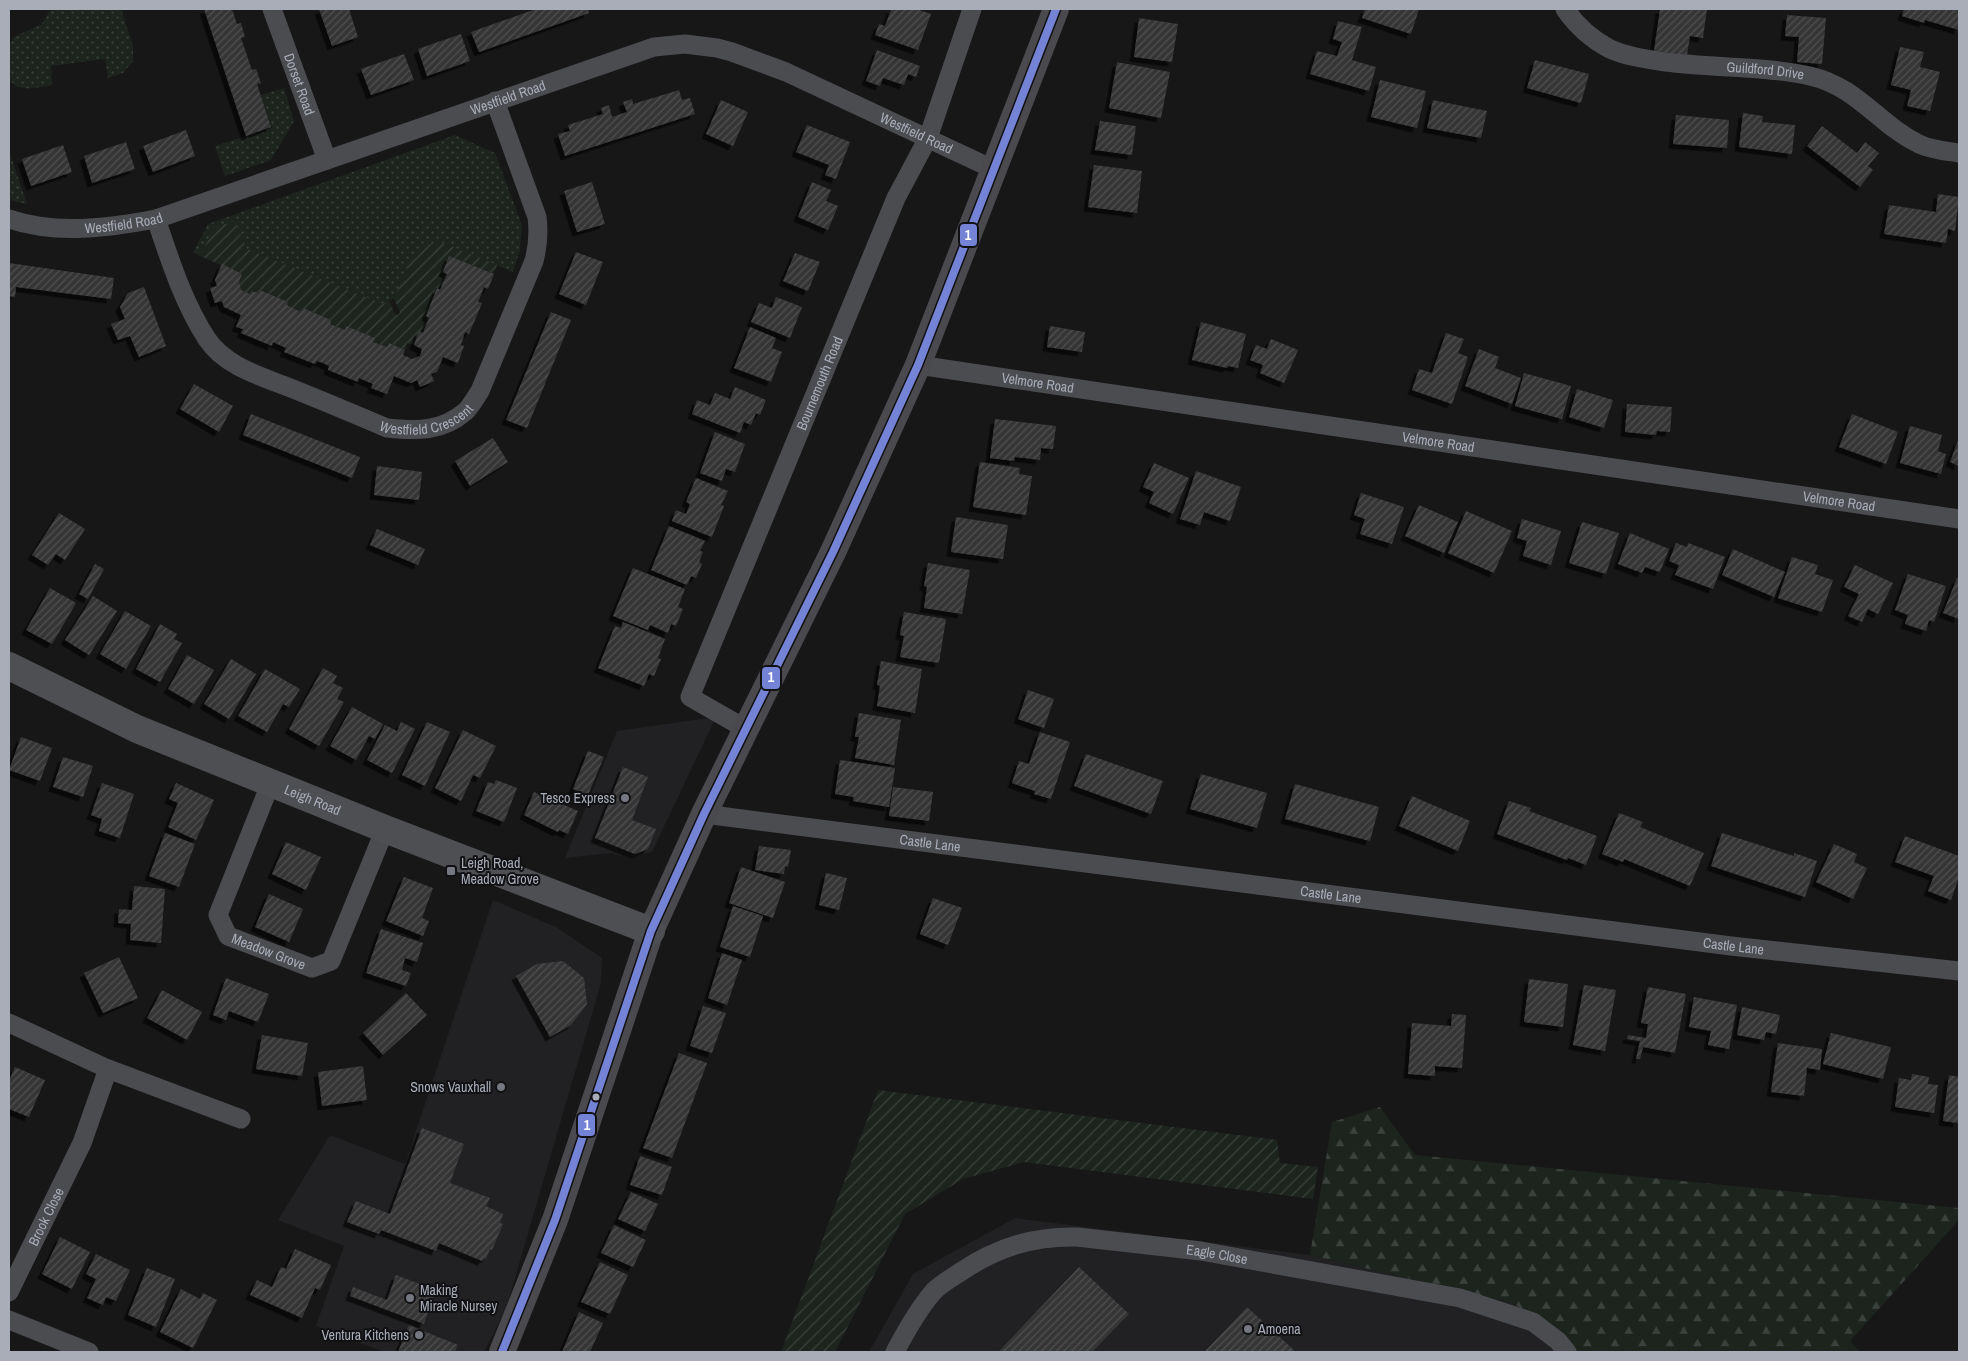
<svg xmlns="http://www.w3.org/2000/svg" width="1968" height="1361" viewBox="0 0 1968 1361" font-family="'Archivo Narrow',sans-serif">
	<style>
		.built { fill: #212123 }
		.grass { fill: url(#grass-dots) }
		.forest { fill: url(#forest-firs) }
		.garden { fill: url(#garden-furrows) }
		.building { fill: url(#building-hatch); filter: url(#shadow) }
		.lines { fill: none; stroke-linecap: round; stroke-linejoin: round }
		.street { stroke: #4b4c50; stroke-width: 19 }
		.secondary { stroke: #4a4a4e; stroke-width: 26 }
		.primary { stroke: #4d4f52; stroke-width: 28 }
		.bus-1-casing { stroke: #111113; stroke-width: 11 }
		.bus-1 { stroke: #7583d6; stroke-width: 8 }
		.poi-dot { fill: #757880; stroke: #111113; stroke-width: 2 }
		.bus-dot { fill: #a8adb8; stroke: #111113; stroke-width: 2 }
		.labels { text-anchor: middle; stroke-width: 4; stroke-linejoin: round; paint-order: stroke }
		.street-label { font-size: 14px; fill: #a8adb8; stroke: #111113 }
		.poi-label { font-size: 14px; fill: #a8adb8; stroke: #111113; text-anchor: end }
		.line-badge { stroke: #111113; stroke-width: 2 }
		.badge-label { font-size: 14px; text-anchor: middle; font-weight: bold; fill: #fff }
	</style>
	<defs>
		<pattern id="grass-dots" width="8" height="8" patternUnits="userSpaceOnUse" patternTransform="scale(1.25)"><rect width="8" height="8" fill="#1d241e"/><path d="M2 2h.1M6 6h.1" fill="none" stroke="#3b413d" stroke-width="1.8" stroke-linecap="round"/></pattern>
		<pattern id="forest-firs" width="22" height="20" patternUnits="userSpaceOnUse" patternTransform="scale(1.25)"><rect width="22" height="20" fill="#1d241e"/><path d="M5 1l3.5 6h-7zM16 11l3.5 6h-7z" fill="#3b413d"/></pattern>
		<pattern id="garden-furrows" width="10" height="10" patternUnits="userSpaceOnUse" patternTransform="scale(1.25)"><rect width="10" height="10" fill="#1d241e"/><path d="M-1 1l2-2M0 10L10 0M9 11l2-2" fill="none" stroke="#3b413d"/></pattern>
		<pattern id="building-hatch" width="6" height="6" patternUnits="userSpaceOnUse" patternTransform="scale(1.25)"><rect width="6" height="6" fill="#353536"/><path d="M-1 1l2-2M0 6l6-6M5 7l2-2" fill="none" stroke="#4f5051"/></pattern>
		<filter id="shadow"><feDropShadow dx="-4.5" dy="4.5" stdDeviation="0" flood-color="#0009"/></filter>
	</defs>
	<rect width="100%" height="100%" fill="#171717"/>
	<path class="built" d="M716 717 652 852 628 858 611 853 565 858 617 731Z
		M493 900 556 927 602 958 601 983 506 1309 484 1352H384L316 1326 344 1246 278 1220 330 1135 405 1164Z
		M1015 1218 1310 1255 1512 1303 1560 1330 1576 1352H869L913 1274Z"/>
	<path class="grass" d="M51 9H121L133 46V61L123 73 108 78 105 59 51 66 52 85C38 87 19 94 9 79V46L14 37 42 24Z
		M284 88 294 121 271 160 225 176 215 146 272 128 261 95Z
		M455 135 495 153 522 225 520 250 513 272 438 241 395 298 383 304 247 249 214 228 200 256 193 252 208 224Z
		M9 151 27 204 9 200Z"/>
	<path class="forest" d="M1380 1107 1415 1155 1959 1208V1220L1850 1341 1860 1352H1576L1563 1334 1512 1303 1310 1255 1332 1122Z"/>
	<path class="garden" d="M235 221 247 249 383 304 389 301 395 314 398 315 400 312 394 299 415 250 438 241 497 265 494 274 449 256 447 274 440 290 436 288 426 316 429 318 423 333 419 331 414 345 407 343 405 350 389 343 387 347 373 342 375 338 346 326 345 330 330 324 331 320 303 308 301 312 287 305 288 302 261 290 259 293 251 291 250 294 241 290 239 282 242 274 200 256 214 228Z
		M878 1090 1277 1140 1280 1163 1318 1167 1313 1199 1024 1162 963 1179 905 1214 835 1352H781Z"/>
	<path class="building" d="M204 9H232L237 24 241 23 245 37 241 38 252 70 256 69 261 83 257 84 271 127 246 136Z
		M319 9H349L358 37 332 46Z
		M536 9H588L589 13 479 52 471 32Z
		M887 9H916L931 14 918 50 875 35 879 24 885 26 891 10Z
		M1365 9H1419L1411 34 1362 18Z
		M1660 9H1707L1703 38 1690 36 1687 55 1654 51Z
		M1904 9H1959V30L1925 20 1924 23 1902 16Z
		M1787 15 1826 18 1822 64 1797 62 1799 37 1785 36Z
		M1139 18 1178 24 1172 62 1134 57Z
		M1338 21 1362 27 1352 60 1376 67 1369 91 1310 74 1317 51 1337 56 1342 42 1333 39Z
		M461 34 470 61 427 76 418 49Z
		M1900 47 1924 52 1920 67 1940 72 1930 111 1907 106 1911 90 1891 85Z
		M877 50 920 66 916 77 908 74 904 85 883 78 880 86 866 81Z
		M404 54 414 80 371 95 361 69Z
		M1535 60 1589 74 1581 103 1527 88Z
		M1117 62 1170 72 1161 118 1109 108Z
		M1380 80 1426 91 1417 128 1371 117Z
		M679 90 682 100 690 98 695 114 565 156 558 134 570 131 568 125 603 114 601 108 609 105 612 117 627 112 623 102 632 99 633 104Z
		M721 100 748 112 733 146 706 134Z
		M1433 100 1487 111 1481 138 1427 128Z
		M1743 113 1763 116 1762 122 1795 125 1792 154 1739 147Z
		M1676 115 1729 120 1727 148 1673 144Z
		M1100 121 1136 126 1132 155 1095 150Z
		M807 125 850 142 836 179 825 175 829 165 796 152Z
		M1822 126 1857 153 1865 142 1879 153 1868 166 1873 170 1860 187 1807 146Z
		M186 130 195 156 153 172 143 146Z
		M126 142 135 169 92 183 84 156Z
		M63 145 72 172 31 186 22 159Z
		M1094 165 1142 171 1137 213 1088 207Z
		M592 182 605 224 577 232 564 191Z
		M812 182 831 190 826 201 838 206 828 230 798 217Z
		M1938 194 1959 197 1955 231 1948 229 1946 243 1884 234 1889 205 1936 212Z
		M576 252 603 262 586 305 559 294Z
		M795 253 820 262 808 291 783 281Z
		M449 256 494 274 488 289 484 287 478 302 482 303 469 334 465 332 461 345 464 346 458 363 443 357 437 372 431 374 434 381 420 387 417 380 411 383 394 376 387 394 371 388 373 384 359 378 358 382 328 370 329 366 323 363 317 361 315 364 284 352 286 348 273 342 272 346 241 333 243 329 236 327 241 315 224 307 222 301 215 303 210 288 217 286 215 280 222 264 242 274 239 282 241 290 250 294 251 291 259 293 260 290 288 302 287 305 301 312 303 308 331 320 330 324 345 330 346 326 375 338 373 342 387 347 389 343 405 350 403 355 412 359 420 356 422 349 414 345 419 331 423 333 429 318 426 316 437 288 440 290 447 274 443 272Z
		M9 263 114 278 111 299 16 287 15 297 9 296Z
		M144 287 166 346 139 357 130 336 118 340 111 324 125 319 120 307 128 293Z
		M776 297 802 307 790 338 751 322 759 303 772 308Z
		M551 312 571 320 527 428 506 420Z
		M1201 322 1246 334 1238 368 1228 366 1227 368 1192 360Z
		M1050 326 1085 332 1082 352 1047 347Z
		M750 327 776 338 772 348 782 352 771 382 734 368Z
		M1446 333 1464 339 1458 353 1468 357 1452 404 1412 390 1419 369 1432 373Z
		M1271 339 1298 350 1284 383 1260 373 1263 365 1250 360 1256 345 1267 349Z
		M1479 349 1499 357 1495 368 1521 378 1512 404 1465 386Z
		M1524 373 1571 386 1562 419 1515 406Z
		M194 384 233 406 219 432 180 409Z
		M735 387 766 400 760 415 756 413 751 425 744 422 740 433 692 414 697 400 710 405 715 393 730 399Z
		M1577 389 1613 400 1604 428 1569 417Z
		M1627 404 1672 407 1670 432 1657 431 1656 435 1625 432Z
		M251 414 360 457 352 478 243 435Z
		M1852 414 1898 432 1886 464 1839 447Z
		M995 419 1056 426 1053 449 1041 448 1040 460 1015 457 1014 461 990 458Z
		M1910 426 1942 435 1938 451 1946 454 1941 474 1900 463Z
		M715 432 745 444 735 472 726 469 722 481 700 473Z
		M493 438 508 462 470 486 455 461Z
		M1959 438V466L1950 462Z
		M980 462 1020 468 1019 474 1032 476 1026 515 973 507Z
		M1154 463 1189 478 1173 514 1149 503 1154 492 1143 487Z
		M377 466 422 472 419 500 374 495Z
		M1196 471 1241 487 1230 521 1204 512 1200 525 1180 519Z
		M696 478 728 491 721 505 724 506 712 537 672 521 676 510 686 514 690 504 686 502Z
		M1361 493 1404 507 1392 544 1360 534 1365 519 1354 515Z
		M1419 505 1458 522 1444 553 1405 536Z
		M1466 511 1512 531 1494 573 1448 553Z
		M59 513 85 529 65 560 56 554 48 565 32 555Z
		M956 517 1008 525 1003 559 951 552Z
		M1522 519 1561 531 1551 565 1523 556 1527 541 1517 538Z
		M1582 522 1619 533 1606 574 1569 563Z
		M669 526 705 541 700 551 703 552 699 562 702 564 696 578 691 576 687 585 651 570Z
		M377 529 425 549 418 565 370 545Z
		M1630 533 1669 549 1660 572 1645 567 1642 573 1618 564Z
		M1676 543 1687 547 1688 543 1725 557 1713 589 1675 575 1679 565 1669 561Z
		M1733 549 1785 572 1774 597 1722 575Z
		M1792 557 1818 565 1815 574 1833 580 1822 612 1778 598Z
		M928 563 970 570 962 614 924 608 927 587 924 586Z
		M95 564 104 569 88 599 79 594Z
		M1855 565 1893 583 1878 614 1868 609 1862 622 1848 616 1859 594 1844 587Z
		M633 568 685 589 678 607 683 609 676 626 671 624 668 633 650 625 648 630 613 616Z
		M1908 574 1946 586 1934 622 1929 620 1926 631 1905 624 1908 615 1895 610Z
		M1957 578 1959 579V619L1943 613Z
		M50 588 76 603 52 644 26 630Z
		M93 596 117 611 89 655 65 640Z
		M125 611 151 626 126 669 100 654Z
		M904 612 946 619 939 663 900 657 904 636 900 635Z
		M623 622 665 639 658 658 661 659 654 676 649 674 644 686 598 668 615 626 621 628Z
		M160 624 177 634 174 639 182 643 160 682 136 669Z
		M187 655 214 670 194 704 168 689Z
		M231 659 256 674 229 719 204 704Z
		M881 661 922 669 915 713 877 706 880 686 877 685Z
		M323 668 337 676 333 683 343 688 337 699 344 702 319 746 289 729Z
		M265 669 300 689 289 707 283 704 267 732 238 716Z
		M1028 690 1054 699 1044 728 1018 719Z
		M352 707 383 724 375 739 369 736 356 760 330 746Z
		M859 713 901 720 894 765 855 758 859 737H855Z
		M401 722 415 729 392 773 367 760 385 725 397 731Z
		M427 722 450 732 425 786 402 775Z
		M463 730 496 746 480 778 473 775 461 801 435 788Z
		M1040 732 1070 742 1051 799 1034 794 1035 791 1012 783 1019 761 1029 764Z
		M21 737 52 748 40 781 9 770Z
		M588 751 604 757 588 795 573 789Z
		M1086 754 1163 781 1151 814 1074 786Z
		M63 757 93 766 83 797 53 787Z
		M840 760 895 768 889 807 853 801 854 797 835 794Z
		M623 767 648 777 632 820 656 829 648 849 635 854 595 838Z
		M1201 774 1267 793 1257 828 1190 809Z
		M496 780 517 788 504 822 476 811 488 782 494 784Z
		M102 783 134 794 120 838 99 831 102 819 91 815Z
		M176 783 214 800 196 840 168 827 178 803 169 799Z
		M1295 784 1379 807 1370 841 1285 819Z
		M893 787 933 792 929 821 889 816Z
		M534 792 578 811 568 834 559 830 558 832 524 815Z
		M1412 796 1470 821 1458 851 1399 826Z
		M1509 801 1531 808 1529 811 1597 836 1586 865 1568 858 1567 860 1497 834Z
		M1619 813 1643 822 1640 827 1704 853 1690 886 1624 859 1623 862 1602 854Z
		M165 833 195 844 179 887 149 876Z
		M1722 833 1794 856V853L1817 861 1805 897 1711 866Z
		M1905 836 1959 856V877L1951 900 1928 891 1934 876 1895 862Z
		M286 842 321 857 306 890 272 874Z
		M1834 844 1857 854 1854 862 1867 868 1853 899 1816 882Z
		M759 846 791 850 788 867 785 866 784 874 755 870Z
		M741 867 785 882 773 918 729 903Z
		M826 873 847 878 839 910 819 905Z
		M404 877 433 888 422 918 429 921 423 936 386 921Z
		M134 886 165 889 161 943 130 940 131 924 118 923 119 909 132 910Z
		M269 894 303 909 289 942 255 927Z
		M933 898 962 908 948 945 920 934Z
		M733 906 763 916 750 957 720 947Z
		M381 929 423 943 417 962 405 958 402 970 411 973 406 986 366 973Z
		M722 953 742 960 727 1005 708 998Z
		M119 957 138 998 103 1013 84 973Z
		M563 961 584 978 587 1004 571 1025 550 1037 516 976 537 964Z
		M226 978 269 994 258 1022 229 1011 226 1020 213 1015Z
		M1529 979 1568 984 1563 1027 1524 1022Z
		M1584 985 1616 990 1605 1051 1573 1045Z
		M1648 987 1686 994 1675 1053 1643 1047 1640 1059H1636L1640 1041 1627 1039 1628 1035 1646 1038 1648 1024 1641 1023Z
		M162 990 202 1012 187 1040 147 1018Z
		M406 993 427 1015 383 1055 363 1033Z
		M1694 997 1737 1005 1729 1049 1708 1045 1711 1031 1689 1027Z
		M703 1006 726 1013 712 1053 690 1046Z
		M1742 1007 1780 1015 1776 1034 1766 1032 1764 1040 1737 1035Z
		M1452 1014 1466 1015 1462 1068 1435 1066V1076L1408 1074 1412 1023 1451 1026Z
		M1831 1033 1891 1047 1883 1079 1823 1064Z
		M262 1035 308 1043 302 1076 256 1069Z
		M1778 1043 1822 1049 1820 1070 1807 1068 1804 1096 1771 1092Z
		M679 1053 707 1063 672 1158 643 1148Z
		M363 1066 367 1100 322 1106 318 1072Z
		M15 1067 45 1080 29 1117 9 1109V1081Z
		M1912 1074 1929 1077 1928 1084 1938 1085 1934 1113 1895 1107 1899 1078 1911 1080Z
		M1949 1075 1959 1077 1958 1123 1943 1121Z
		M422 1128 464 1144 450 1183 490 1198 486 1206 503 1214 500 1223 503 1224 492 1250 490 1249 486 1259 484 1258 482 1261 439 1243 436 1251 381 1230 379 1234 347 1222 356 1201 390 1214Z
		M640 1156 672 1167 662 1195 630 1185Z
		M631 1192 658 1204 645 1231 618 1219Z
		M614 1225 646 1240 633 1267 601 1253Z
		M60 1237 90 1252 72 1289 42 1274Z
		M295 1249 331 1265 320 1290 315 1288 302 1318 250 1295 257 1280 272 1287 281 1267 286 1269Z
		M96 1254 130 1270 116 1301 106 1297 103 1305 87 1298 96 1279 86 1274Z
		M600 1262 628 1275 610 1314 581 1302Z
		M1079 1267 1129 1314 1092 1352H998Z
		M147 1268 175 1279 156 1327 128 1315Z
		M396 1275 436 1290 424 1324 350 1296 353 1287 387 1300Z
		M181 1289 200 1299 203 1293 217 1300 193 1348 160 1332Z
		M1247 1307 1296 1352H1204Z
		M579 1312 603 1323 590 1352H562Z
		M409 1325 458 1345 455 1352H398Z"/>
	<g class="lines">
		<g class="street">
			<path id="s1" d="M272 9 327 160"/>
			<path id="s2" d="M1565 9C1576 25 1593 40 1610 49 1628 57 1647 59 1666 62 1712 68 1765 66 1810 76 1858 87 1878 124 1919 144 1931 150 1946 151 1959 153"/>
			<path id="s3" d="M9 219C57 235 107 228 156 219L654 47 685 44 717 48 732 52 786 72 995 170"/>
			<path id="s4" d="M156 219C170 260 183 302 207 339 225 366 260 376 288 387 321 400 354 414 387 428 416 431 442 432 466 411 471 406 476 397 480 391L534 261C538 246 539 233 537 217L495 101"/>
			<path id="s5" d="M918 365 1959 519"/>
			<path id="s6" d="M746 729 690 697 896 198 928 138 972 9"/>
			<path id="s7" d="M271 782 218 915 228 936 312 968 331 961 385 829"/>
			<path id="s8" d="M704 814 1731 946 1959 971"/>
			<path d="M9 1023 108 1069"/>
			<path id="s9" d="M9 1292 82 1143 108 1069 241 1119"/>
			<path d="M9 1320 89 1352"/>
			<path id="s10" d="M895 1352C906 1331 918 1309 934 1291 942 1283 953 1277 962 1271 998 1247 1034 1236 1077 1237L1201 1251 1460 1298 1533 1322 1558 1341 1567 1352"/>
		</g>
		<path class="secondary" d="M502 1352 555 1220 651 931 704 814 833 552 918 365 1056 9"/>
		<path class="primary" id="s11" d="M9 666 137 729 385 829 651 931"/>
		<defs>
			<path id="bus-1" d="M502 1352 555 1220 651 931 704 814 833 552 918 365 1056 9"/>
		</defs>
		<use href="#bus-1" class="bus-1-casing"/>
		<use href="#bus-1" class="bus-1"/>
	</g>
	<g class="poi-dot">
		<circle cx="625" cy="798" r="5"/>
		<rect x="446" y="866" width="10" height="10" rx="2.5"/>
		<circle cx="501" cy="1087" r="5"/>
		<circle cx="410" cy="1298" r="5"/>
		<circle cx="1248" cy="1329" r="5"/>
		<circle cx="419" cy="1335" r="5"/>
	</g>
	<circle class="bus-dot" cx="596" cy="1097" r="4.5"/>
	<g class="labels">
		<g class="street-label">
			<text dy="5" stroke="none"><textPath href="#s2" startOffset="218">Guildford Drive</textPath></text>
			<text dy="5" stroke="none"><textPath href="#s1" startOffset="80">Dorset Road</textPath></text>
			<text dy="5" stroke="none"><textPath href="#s3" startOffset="521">Westfield Road</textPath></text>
			<text dy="5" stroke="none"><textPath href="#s3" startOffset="956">Westfield Road</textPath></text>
			<text dy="5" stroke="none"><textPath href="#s3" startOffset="116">Westfield Road</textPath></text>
			<text dy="5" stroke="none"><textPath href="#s6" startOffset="404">Bournemouth Road</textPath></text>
			<text dy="5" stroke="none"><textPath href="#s5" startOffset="121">Velmore Road</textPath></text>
			<text dy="5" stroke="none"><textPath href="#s4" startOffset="375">Westfield Crescent</textPath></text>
			<text dy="5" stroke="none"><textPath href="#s5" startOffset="526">Velmore Road</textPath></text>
			<text dy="5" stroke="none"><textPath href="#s5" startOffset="931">Velmore Road</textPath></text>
			<text dy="5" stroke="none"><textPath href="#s11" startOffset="332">Leigh Road</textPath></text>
			<text dy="5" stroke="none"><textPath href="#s8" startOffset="228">Castle Lane</textPath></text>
			<text dy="5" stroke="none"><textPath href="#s8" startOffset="632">Castle Lane</textPath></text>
			<text dy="5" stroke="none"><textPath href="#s8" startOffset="1038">Castle Lane</textPath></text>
			<text dy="5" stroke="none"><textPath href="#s7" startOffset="210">Meadow Grove</textPath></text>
			<text dy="5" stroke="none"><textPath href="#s9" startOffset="84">Brook Close</textPath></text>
			<text dy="5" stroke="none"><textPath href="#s10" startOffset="370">Eagle Close</textPath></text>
		</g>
		<g class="poi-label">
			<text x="615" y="803">Tesco Express</text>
			<text x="461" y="868" text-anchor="start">Leigh Road,<tspan x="461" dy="16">Meadow Grove</tspan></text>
			<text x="491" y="1092">Snows Vauxhall</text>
			<text x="420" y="1295" text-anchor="start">Making<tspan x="420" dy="16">Miracle Nursey</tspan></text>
			<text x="1258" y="1334" text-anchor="start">Amoena</text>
			<text x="409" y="1340">Ventura Kitchens</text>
		</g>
	</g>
	<g class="line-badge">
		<rect x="959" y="223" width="19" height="24" rx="5" fill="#7583d6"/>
		<rect x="761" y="666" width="20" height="24" rx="5" fill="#7583d6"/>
		<rect x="577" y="1113" width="19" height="24" rx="5" fill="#7583d6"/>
	</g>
	<g class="badge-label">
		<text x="968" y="240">1</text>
		<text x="771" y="682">1</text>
		<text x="587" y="1130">1</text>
	</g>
	<rect width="1968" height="1361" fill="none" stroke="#a8adb8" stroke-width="20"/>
</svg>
